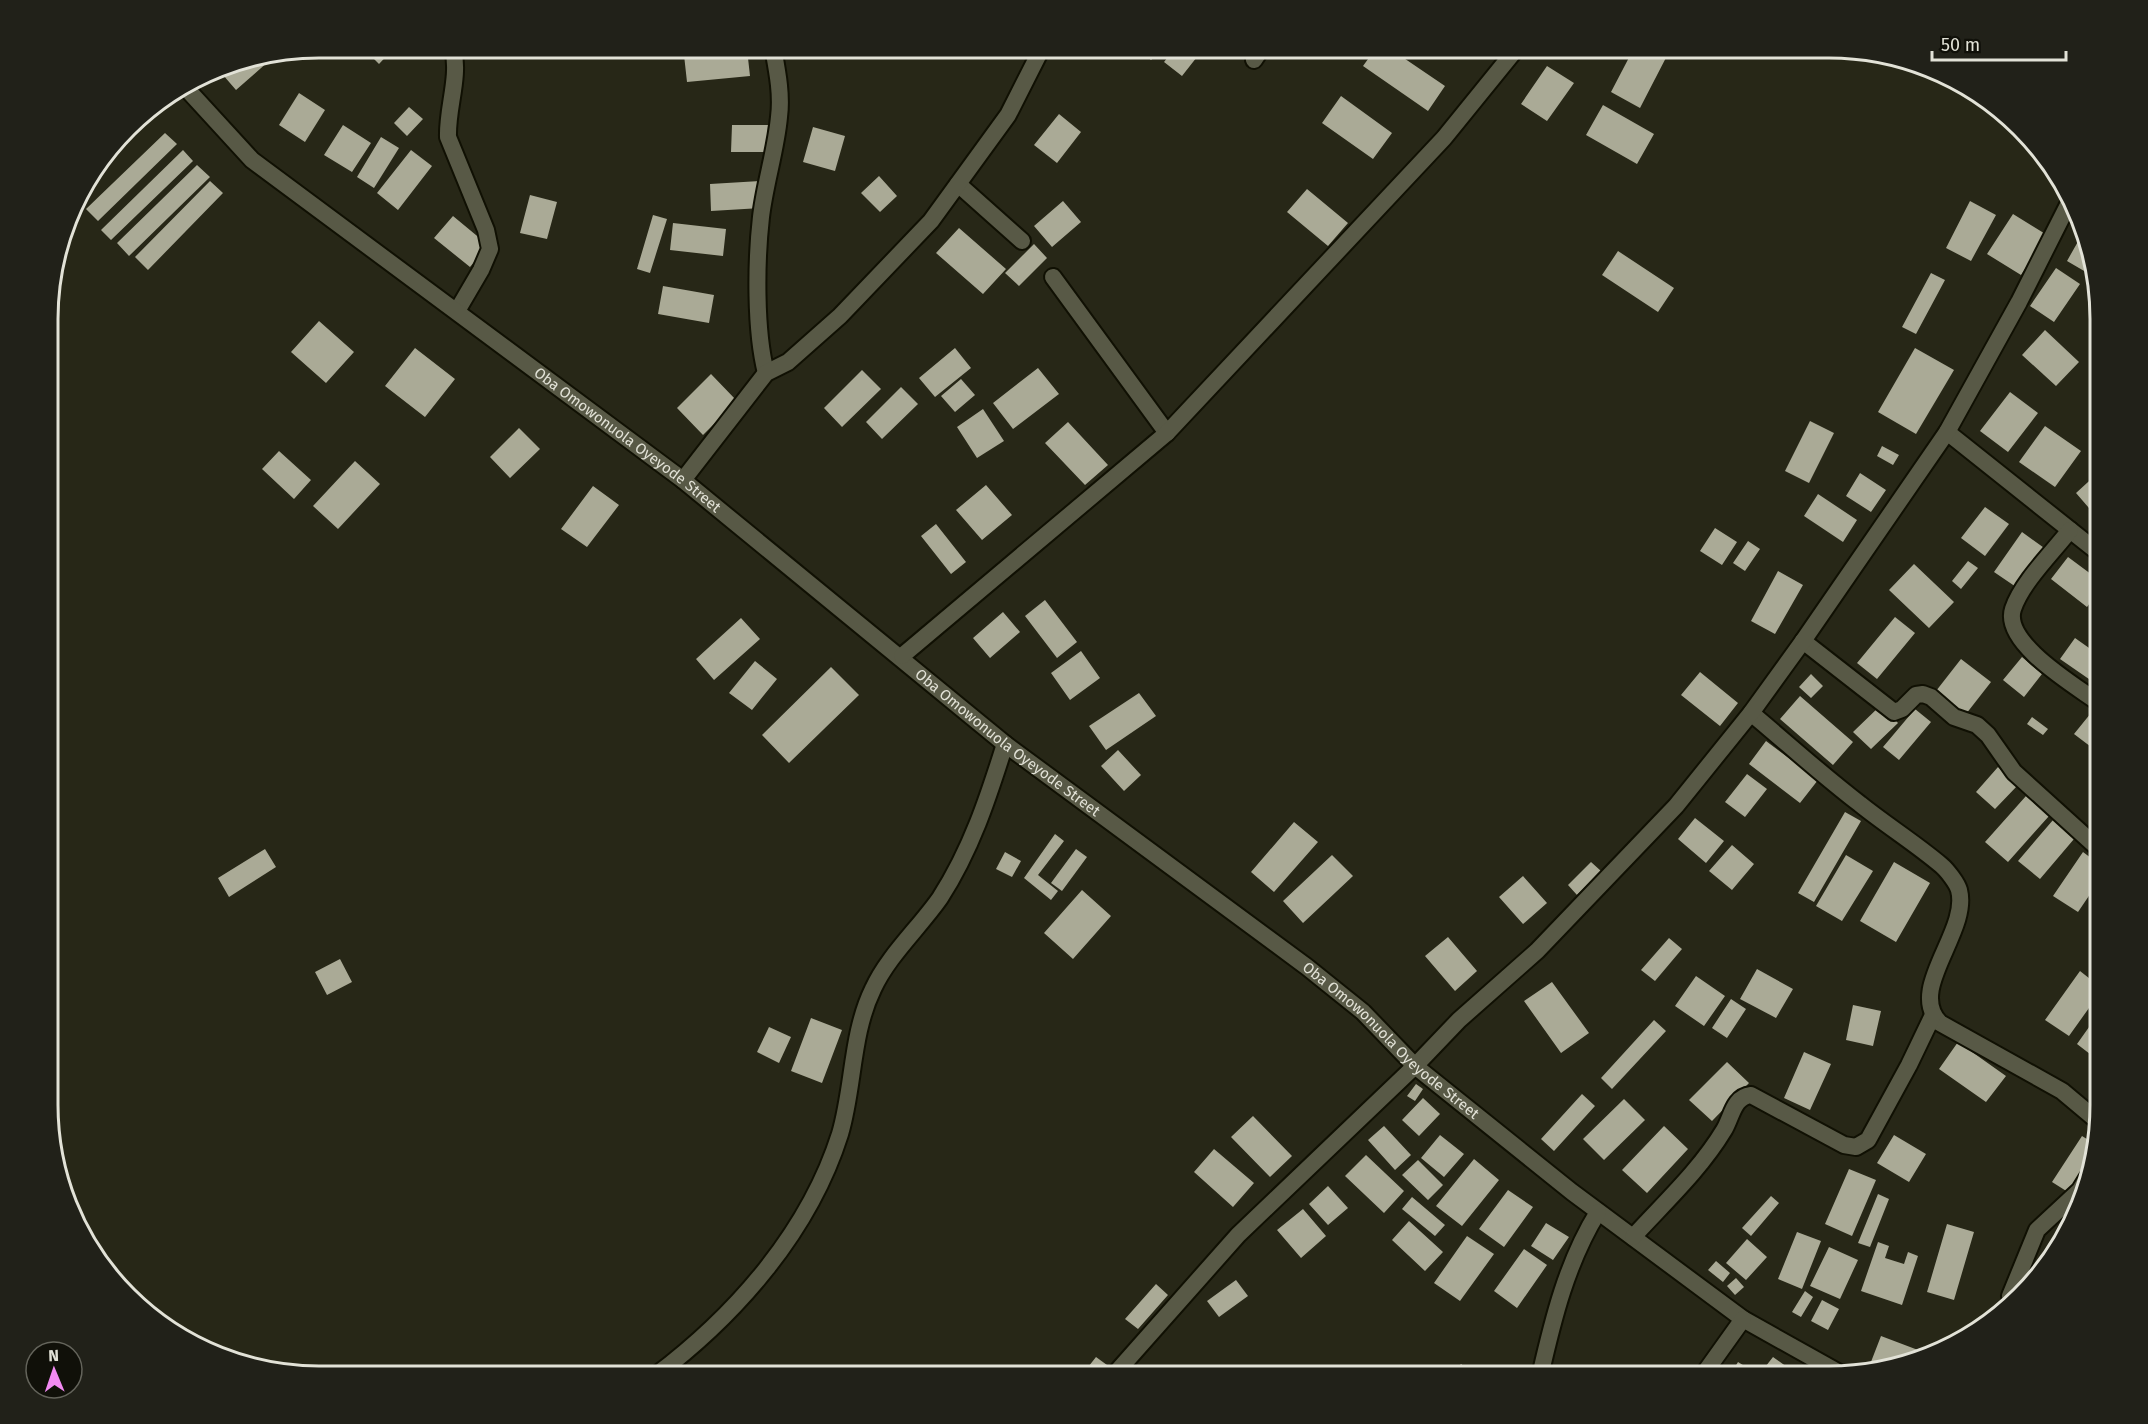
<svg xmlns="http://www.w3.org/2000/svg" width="2148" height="1424" viewBox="0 0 2148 1424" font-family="'Fira Sans',sans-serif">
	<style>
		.building { fill: #aaaa96 }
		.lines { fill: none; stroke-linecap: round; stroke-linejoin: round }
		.minor-casing { stroke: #101003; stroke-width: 20 }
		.minor { stroke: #585946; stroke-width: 16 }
		.labels { text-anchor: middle; stroke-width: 6; stroke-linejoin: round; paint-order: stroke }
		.street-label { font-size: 15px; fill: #e2e2d7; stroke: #101009 }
		.rim { fill: none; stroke: #e2e2d7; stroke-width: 3 }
	</style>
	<rect width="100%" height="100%" fill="#272717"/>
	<path class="building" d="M363 48H394L379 64Z
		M1139 48H1163L1151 60Z
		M1175 48H1204L1182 76 1164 62Z
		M1376 48H1389L1445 86 1428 111 1363 66Z
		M1475 48H1494L1488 57Z
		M1634 48H1671L1640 108 1611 92Z
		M747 49 750 76 687 82 684 55Z
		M267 59 269 61 236 90 217 68Z
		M1547 66 1574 83 1547 121 1521 104Z
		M299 93 325 110 305 142 279 125Z
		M1341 96 1392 133 1373 159 1322 123Z
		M1603 105 1654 134 1637 164 1586 135Z
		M409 107 423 119 407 136 394 123Z
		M1059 114 1081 132 1057 163 1034 145Z
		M343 125 371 143 352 172 324 155Z
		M732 125H768L767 152H731Z
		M813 127 845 136 835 171 803 162Z
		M165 133 177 144 98 221 86 209Z
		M381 137 399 148 374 188 357 177Z
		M183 150 193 161 111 240 101 230Z
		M411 150 432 166 398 210 377 193Z
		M197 165 210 177 129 256 117 243Z
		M879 176 897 196 880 212 861 193Z
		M210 181 223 193 148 270 135 257Z
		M760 181 761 208 711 211 710 184Z
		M1307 189 1348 223 1328 246 1287 212Z
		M530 195 557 202 547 239 520 233Z
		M1063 201 1081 222 1052 247 1034 226Z
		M1970 201 1996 215 1971 261 1946 248Z
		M2013 214 2047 235 2021 275 1987 254Z
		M653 215 667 219 650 273 637 269Z
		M453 216 488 245 470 267 434 238Z
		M673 223 726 229 723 256 670 250Z
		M959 228 1006 269 983 294 936 253Z
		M2080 238 2091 275 2067 261Z
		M1034 244 1047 258 1019 286 1005 273Z
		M1618 251 1674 288 1658 312 1602 275Z
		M2056 268 2080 284 2054 322 2030 306Z
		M1931 273 1945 280 1916 334 1902 327Z
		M663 286 714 295 709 323 658 314Z
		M319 321 354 352 326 383 291 352Z
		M2045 330 2079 362 2056 386 2022 355Z
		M415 348 455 379 425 417 385 386Z
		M955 348 971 368 935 397 919 378Z
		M1915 348 1954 370 1916 434 1878 412Z
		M2099 355V379L2089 373Z
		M1038 368 1059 394 1013 429 993 403Z
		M862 370 881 389 842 427 824 408Z
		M711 374 737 401 703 435 677 408Z
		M961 379 975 395 955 412 941 396Z
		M901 387 918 404 882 439 866 422Z
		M2010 392 2038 413 2008 452 1980 431Z
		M983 409 1004 441 977 458 957 427Z
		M1810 421 1834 433 1809 483 1785 471Z
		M1068 422 1108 465 1085 485 1045 443Z
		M2045 426 2081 451 2055 487 2019 462Z
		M519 428 540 449 510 478 490 457Z
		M1882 446 1899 455 1893 465 1877 456Z
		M279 451 311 480 294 499 262 469Z
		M355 461 380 484 338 529 313 506Z
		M2099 472V511L2095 515 2076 493Z
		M1860 473 1886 490 1871 512 1846 496Z
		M986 485 1012 515 982 540 956 510Z
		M593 486 619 505 587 547 561 529Z
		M1818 494 1857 520 1843 542 1804 516Z
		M1985 507 2009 524 1985 556 1961 538Z
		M936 524 966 562 951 574 921 536Z
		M1715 528 1737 542 1722 565 1700 551Z
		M2022 532 2047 550 2019 589 1994 572Z
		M1748 541 1760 549 1745 571 1733 563Z
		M2068 557 2099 580V591L2087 607 2051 579Z
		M1968 561 1978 568 1961 589 1952 581Z
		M1914 564 1954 602 1929 628 1889 590Z
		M1778 571 1803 585 1775 634 1751 621Z
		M1045 600 1077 642 1057 658 1025 616Z
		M1003 612 1020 632 990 658 973 638Z
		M1895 617 1915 633 1877 679 1857 663Z
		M741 618 760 639 714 680 696 659Z
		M2075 638 2099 655V686L2060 659Z
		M1081 651 1100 678 1070 700 1051 673Z
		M2022 657 2042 674 2024 697 2003 680Z
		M1961 659 1991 682 1966 714 1936 691Z
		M755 661 777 679 752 710 729 693Z
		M831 667 859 695 789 763 762 735Z
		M1700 672 1738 703 1720 726 1681 695Z
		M1811 674 1823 686 1811 698 1799 687Z
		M1139 693 1156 716 1106 750 1089 726Z
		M1800 696 1853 742 1833 765 1780 719Z
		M1881 705 1898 723 1871 749 1853 732Z
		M1915 709 1931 722 1899 760 1883 747Z
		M2091 713 2099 720V753L2074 734Z
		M2032 717 2048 729 2043 735 2027 724Z
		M1766 741 1818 780 1800 803 1749 764Z
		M1118 750 1141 775 1124 791 1101 766Z
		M1998 767 2018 785 1995 809 1976 792Z
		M1747 774 1767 789 1745 817 1725 802Z
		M2026 796 2049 816 2008 862 1985 842Z
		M1845 812 1861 821 1814 902 1798 893Z
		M1695 818 1724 841 1706 863 1678 839Z
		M2053 820 2074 839 2040 879 2018 861Z
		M1294 822 1318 842 1274 892 1251 872Z
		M1055 834 1064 841 1038 875 1058 891 1051 900 1024 878Z
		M1732 845 1754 864 1732 890 1709 871Z
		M265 849 276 867 229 897 218 878Z
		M1076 849 1087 857 1062 891 1051 883Z
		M1005 852 1021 861 1012 877 996 869Z
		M2083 852 2099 864V881L2078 912 2053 896Z
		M1332 855 1353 876 1303 923 1283 901Z
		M1846 855 1873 871 1842 921 1816 906Z
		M1591 862 1601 871 1577 895 1568 885Z
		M1894 862 1930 883 1896 942 1860 921Z
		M1523 876 1547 903 1523 924 1499 897Z
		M1082 890 1111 916 1073 959 1044 933Z
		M1448 937 1477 971 1455 991 1425 956Z
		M1669 938 1682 949 1655 981 1641 970Z
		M340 959 352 982 327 995 315 972Z
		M1757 969 1793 989 1776 1018 1740 999Z
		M2080 971 2099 986V994L2069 1036 2045 1020Z
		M1696 976 1725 996 1704 1026 1675 1006Z
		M1552 982 1589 1033 1561 1053 1524 1001Z
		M1731 999 1746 1009 1727 1038 1712 1028Z
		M1853 1005 1881 1011 1873 1046 1846 1040Z
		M2099 1013V1061L2077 1044Z
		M811 1018 842 1030 822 1083 791 1071Z
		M1654 1020 1666 1031 1612 1089 1601 1078Z
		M769 1027 791 1037 779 1063 757 1052Z
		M1958 1042 2006 1076 1986 1102 1939 1069Z
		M1804 1052 1831 1064 1810 1110 1784 1098Z
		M1727 1062 1749 1083 1712 1121 1689 1100Z
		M1416 1084 1423 1089 1415 1101 1407 1096Z
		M1582 1094 1595 1106 1554 1151 1541 1139Z
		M1423 1098 1440 1114 1419 1136 1402 1120Z
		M1624 1099 1645 1120 1604 1160 1583 1139Z
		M1253 1116 1292 1156 1270 1177 1231 1137Z
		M1384 1126 1411 1155 1395 1170 1368 1140Z
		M1664 1126 1688 1149 1647 1193 1622 1170Z
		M1440 1135 1464 1154 1444 1177 1421 1158Z
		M1894 1135 1926 1154 1909 1182 1877 1163Z
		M2082 1136 2095 1144 2091 1162 2071 1194 2052 1182Z
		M1214 1149 1254 1183 1233 1207 1194 1172Z
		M1366 1155 1404 1191 1384 1213 1345 1176Z
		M1474 1159 1499 1180 1462 1226 1436 1206Z
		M1418 1160 1443 1185 1428 1200 1402 1175Z
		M1849 1169 1876 1180 1852 1236 1825 1224Z
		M1328 1186 1348 1208 1328 1225 1309 1204Z
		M1508 1190 1533 1207 1504 1247 1479 1229Z
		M1878 1194 1889 1199 1870 1247 1858 1243Z
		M1771 1196 1779 1203 1751 1236 1742 1228Z
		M1412 1197 1445 1225 1435 1236 1402 1209Z
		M1303 1209 1326 1236 1301 1258 1277 1230Z
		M1409 1221 1443 1252 1425 1271 1392 1240Z
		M1546 1223 1569 1237 1553 1260 1531 1246Z
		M1947 1224 1974 1232 1954 1300 1927 1292Z
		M1797 1232 1821 1241 1802 1289 1778 1279Z
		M1467 1236 1494 1254 1460 1301 1434 1283Z
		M1747 1239 1767 1257 1746 1280 1726 1263Z
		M1878 1242 1889 1246 1885 1258 1904 1264 1908 1252 1918 1256 1902 1305 1861 1291Z
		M1829 1247 1858 1260 1840 1299 1810 1286Z
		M1524 1249 1547 1265 1517 1308 1494 1291Z
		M1716 1261 1730 1273 1723 1282 1708 1270Z
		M1736 1278 1744 1287 1735 1295 1727 1286Z
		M1236 1280 1248 1296 1219 1317 1207 1301Z
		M1156 1284 1168 1295 1138 1329 1125 1319Z
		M1805 1291 1813 1297 1801 1317 1792 1312Z
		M1822 1300 1839 1309 1828 1330 1811 1321Z
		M1881 1336 1918 1350 1917 1354 1869 1367Z
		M1096 1357 1107 1365 1098 1376H1081Z
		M1773 1357 1787 1367 1780 1375H1768L1762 1371Z
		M1738 1362 1759 1375H1730Z
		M1461 1364 1476 1376H1451Z
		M1510 1365 1530 1376H1504Z
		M1368 1367 1374 1376H1355Z"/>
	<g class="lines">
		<defs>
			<g id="minor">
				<path d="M453 48C460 78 447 107 448 137L486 230 490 249 481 270 457 311"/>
				<path d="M1254 60 1262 48"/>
				<path id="s1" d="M186 88 252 160 683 480 1005 744 1307 967 1363 1012 1415 1066 1572 1192 1743 1319 1843 1375"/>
				<path d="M958 184 1022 241"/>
				<path d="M1053 277 1167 433"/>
				<path d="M766 373C755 330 756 261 761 217 765 183 776 150 779 117 782 94 777 70 773 48"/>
				<path d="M1947 432 2099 553"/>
				<path d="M683 480 766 373 788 362 840 316 931 221 1008 115 1042 48"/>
				<path d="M2070 530C2053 552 2022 582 2013 609 2002 643 2076 686 2099 703"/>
				<path d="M1803 641 1894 712 1902 709 1916 695 1923 694 1931 697 1954 717 1977 725 1988 735 2014 772 2099 849"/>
				<path d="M902 656 1167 433 1444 138 1517 48"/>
				<path d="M1751 713C1787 743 1822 775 1860 804 1886 825 1915 843 1941 865 1947 870 1957 883 1959 890 1970 932 1906 989 1940 1023L2062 1091 2099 1122"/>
				<path d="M1633 1237C1664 1203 1700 1170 1724 1130 1732 1117 1733 1097 1751 1095L1844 1145 1856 1147 1868 1140 1909 1065 1933 1015"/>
				<path d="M2010 1296 2037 1230 2080 1190 2088 1177"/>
				<path d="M1703 1375 1743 1319"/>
				<path d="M655 1376C736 1315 809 1232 840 1134 854 1087 851 1034 873 989 888 956 919 928 940 898 971 850 988 798 1005 744"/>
				<path d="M1113 1376 1238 1235 1415 1066 1459 1020 1537 951 1676 806 1751 713 1803 641 1947 432 2019 302 2069 203"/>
				<path d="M1540 1376C1553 1319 1567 1262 1598 1212"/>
			</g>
		</defs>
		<use href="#minor" class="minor-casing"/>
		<use href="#minor" class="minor"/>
	</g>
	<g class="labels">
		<g class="street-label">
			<text dy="5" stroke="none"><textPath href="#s1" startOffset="566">Oba Omowonuola Oyeyode Street</textPath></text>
			<text dy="5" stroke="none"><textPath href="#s1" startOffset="1052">Oba Omowonuola Oyeyode Street</textPath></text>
			<text dy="5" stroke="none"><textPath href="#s1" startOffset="1538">Oba Omowonuola Oyeyode Street</textPath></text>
		</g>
	</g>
	<path d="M0 0H2148V1424H0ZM319 58H1829A261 261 0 0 1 2090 319V1105A261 261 0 0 1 1829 1366H319A261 261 0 0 1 58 1105V319A261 261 0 0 1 319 58Z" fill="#212119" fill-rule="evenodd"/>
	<path class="rim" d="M319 58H1829A261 261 0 0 1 2090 319V1105A261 261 0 0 1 1829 1366H319A261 261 0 0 1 58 1105V319A261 261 0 0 1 319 58Z"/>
	<g transform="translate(54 1370) rotate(358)"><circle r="28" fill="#101009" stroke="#64645b" stroke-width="1.5"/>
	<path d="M0-4.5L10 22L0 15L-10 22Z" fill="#f28af2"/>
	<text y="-9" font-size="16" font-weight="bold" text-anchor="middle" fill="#e2e2d7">N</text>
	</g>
	<path d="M1932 51v9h134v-9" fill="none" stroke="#e2e2d7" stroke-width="3"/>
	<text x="1941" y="51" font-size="18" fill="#e2e2d7" stroke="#101009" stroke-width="4.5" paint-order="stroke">50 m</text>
</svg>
